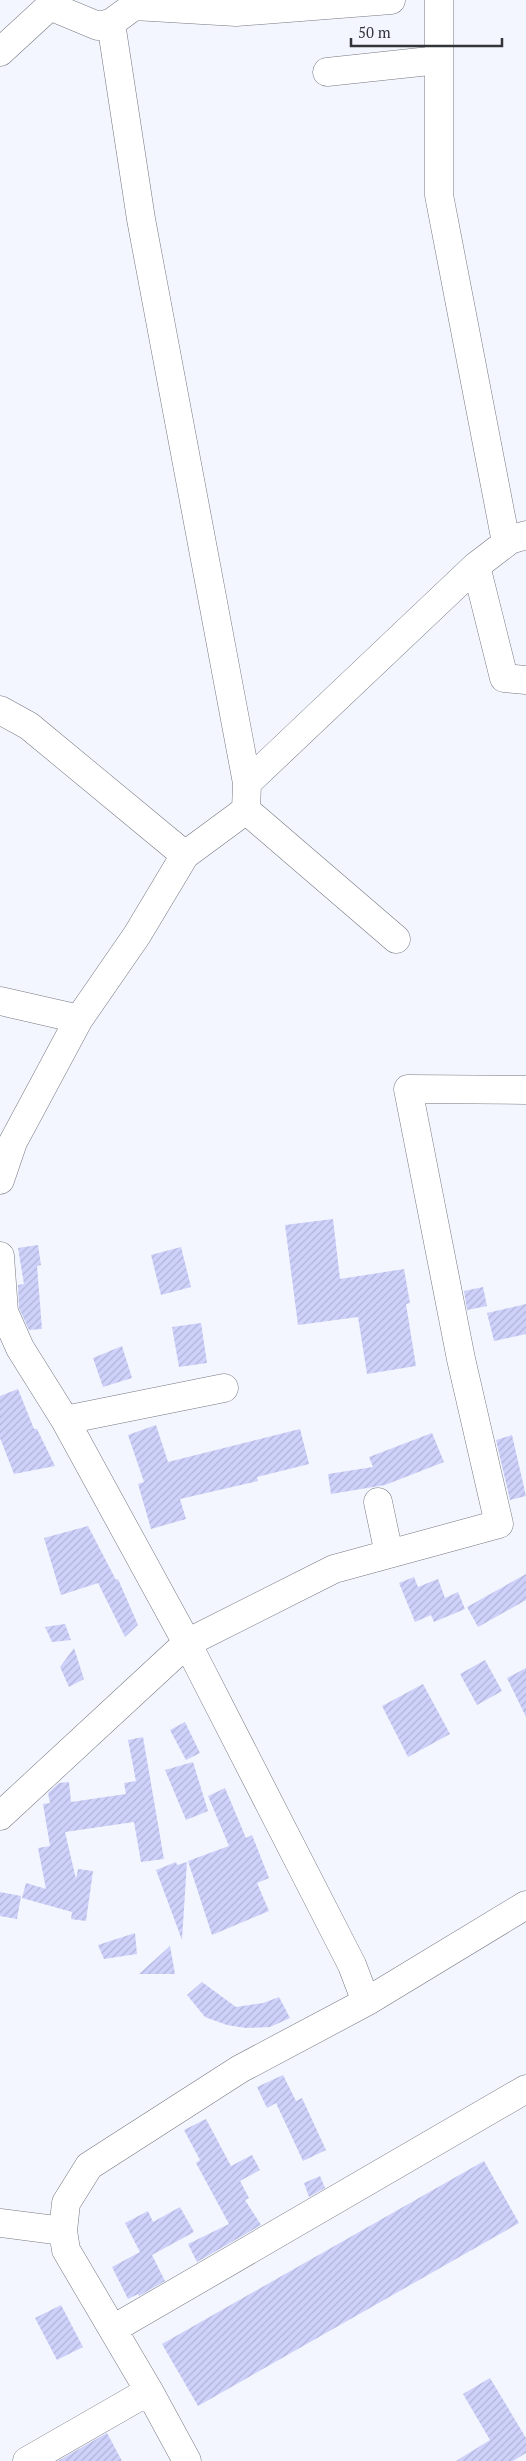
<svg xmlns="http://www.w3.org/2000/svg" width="526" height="2461" viewBox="0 0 526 2461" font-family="'PT Serif',serif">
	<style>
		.building { fill: url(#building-hatch) }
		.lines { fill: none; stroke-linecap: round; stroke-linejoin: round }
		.minor-casing { stroke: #767880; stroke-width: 29 }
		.minor { stroke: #fff; stroke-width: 28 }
	</style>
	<defs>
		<pattern id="building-hatch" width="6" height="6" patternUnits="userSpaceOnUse" patternTransform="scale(1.25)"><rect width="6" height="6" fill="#ced1fa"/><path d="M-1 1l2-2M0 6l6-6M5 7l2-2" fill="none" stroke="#b1b4d7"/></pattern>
	</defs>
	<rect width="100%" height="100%" fill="#f3f6ff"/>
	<path class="building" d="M333 1219 340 1279 404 1269 410 1303 406 1304 416 1366 367 1374 358 1317 298 1325 285 1225Z
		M38 1245 41 1265 37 1266 42 1329 29 1330 19 1308 18 1285 24 1284 18 1248Z
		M181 1247 191 1287 161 1295 151 1255Z
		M483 1287 487 1306 467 1310 464 1291Z
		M526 1304V1334L494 1341 487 1313Z
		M201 1323 207 1363 179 1367 172 1327Z
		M122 1346 132 1378 103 1387 93 1358Z
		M18 1389 34 1429H37L55 1466 14 1474 0 1438V1396Z
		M156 1425 168 1462 300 1429 309 1464 257 1477 258 1481 180 1499 186 1519 151 1529 138 1484 144 1482 128 1435Z
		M432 1433 444 1462 385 1485 331 1494 328 1474 373 1467 369 1457Z
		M512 1435 526 1496 510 1500 496 1440Z
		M88 1526 116 1580 118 1579 138 1625 125 1637 98 1583 61 1595 44 1538Z
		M526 1574V1600L478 1627 467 1607Z
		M414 1577 418 1587 438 1579 445 1598 458 1592 465 1609 434 1622 431 1615 415 1622 399 1583Z
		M65 1624 71 1640 52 1642 45 1627Z
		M74 1648 84 1679 69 1687 60 1667Z
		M485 1660 502 1691 477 1705 460 1674Z
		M526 1668V1717L507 1678Z
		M423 1684 450 1734 408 1757 382 1706Z
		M185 1722 200 1753 186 1760 170 1730Z
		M143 1737 164 1859 141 1862 134 1822 65 1832 76 1879 78 1869 93 1871 86 1921 71 1919 72 1912 22 1898 26 1883 46 1889 38 1848 50 1846 43 1804 50 1803 48 1793 59 1783 69 1782 71 1802 126 1794 124 1783 136 1781 128 1740Z
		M193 1762 208 1811 186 1820 165 1770Z
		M225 1788 246 1838 252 1835 269 1878 257 1883 269 1911 212 1935 188 1861 229 1846 208 1796Z
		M176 1862 177 1865 187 1862 182 1940 156 1870Z
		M0 1892 21 1896 17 1919 0 1916Z
		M135 1933 137 1954 104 1959 98 1945Z
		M170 1946 175 1974H139Z
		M202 1982 236 2007 263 2003 279 1997 290 2018 270 2027 246 2028 227 2025 205 2017 187 1995Z
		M283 2075 296 2101 302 2098 326 2150 303 2161 276 2103 267 2108 257 2087Z
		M206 2119 231 2166 252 2155 260 2170 240 2181 249 2198 245 2200 261 2225 197 2262 188 2244 229 2224 196 2163 200 2160 184 2130Z
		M484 2161 519 2223 198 2406 162 2344Z
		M320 2176 325 2188 309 2197 304 2183Z
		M180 2207 194 2232 152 2255 165 2281 139 2296 138 2294 128 2299 112 2267 140 2252 125 2223 148 2211 153 2222Z
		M61 2305 83 2347 57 2360 35 2318Z
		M490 2378 526 2438V2453L513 2461H456L490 2440 463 2394Z
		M107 2433 122 2461H58Z"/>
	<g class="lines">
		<defs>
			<path id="minor" d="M136 0 134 6 111 23 141 219 247 783
				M439 0V195L504 532 510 540
				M134 6 236 12 391 0
				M0 52 50 6 98 26 111 23
				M327 72 439 60
				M476 566 504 678 526 680
				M0 710 29 726 185 855
				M246 810 396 939
				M0 1001 79 1019
				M0 1180 13 1142 79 1019 137 935 185 855 246 810 247 783 476 566 510 540 526 535
				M0 1256 4 1312 20 1348 65 1420 187 1643 352 1965 366 2002
				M65 1420 224 1388
				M378 1502 389 1554
				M0 1816 187 1643 334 1569 499 1524 461 1359 408 1089 526 1090
				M0 2223 63 2231
				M113 2329 526 2089
				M27 2461 149 2391
				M187 2461 149 2391 66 2250 63 2231 66 2203 89 2166 240 2069 366 2002 526 1905"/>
		</defs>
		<use href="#minor" class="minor-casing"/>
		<use href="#minor" class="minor"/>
	</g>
	<path d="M351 38v8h151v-8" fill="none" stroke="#333437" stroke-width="2.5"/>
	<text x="358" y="38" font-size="15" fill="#333437" stroke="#f3f6ff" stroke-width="4" paint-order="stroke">50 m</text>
</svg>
